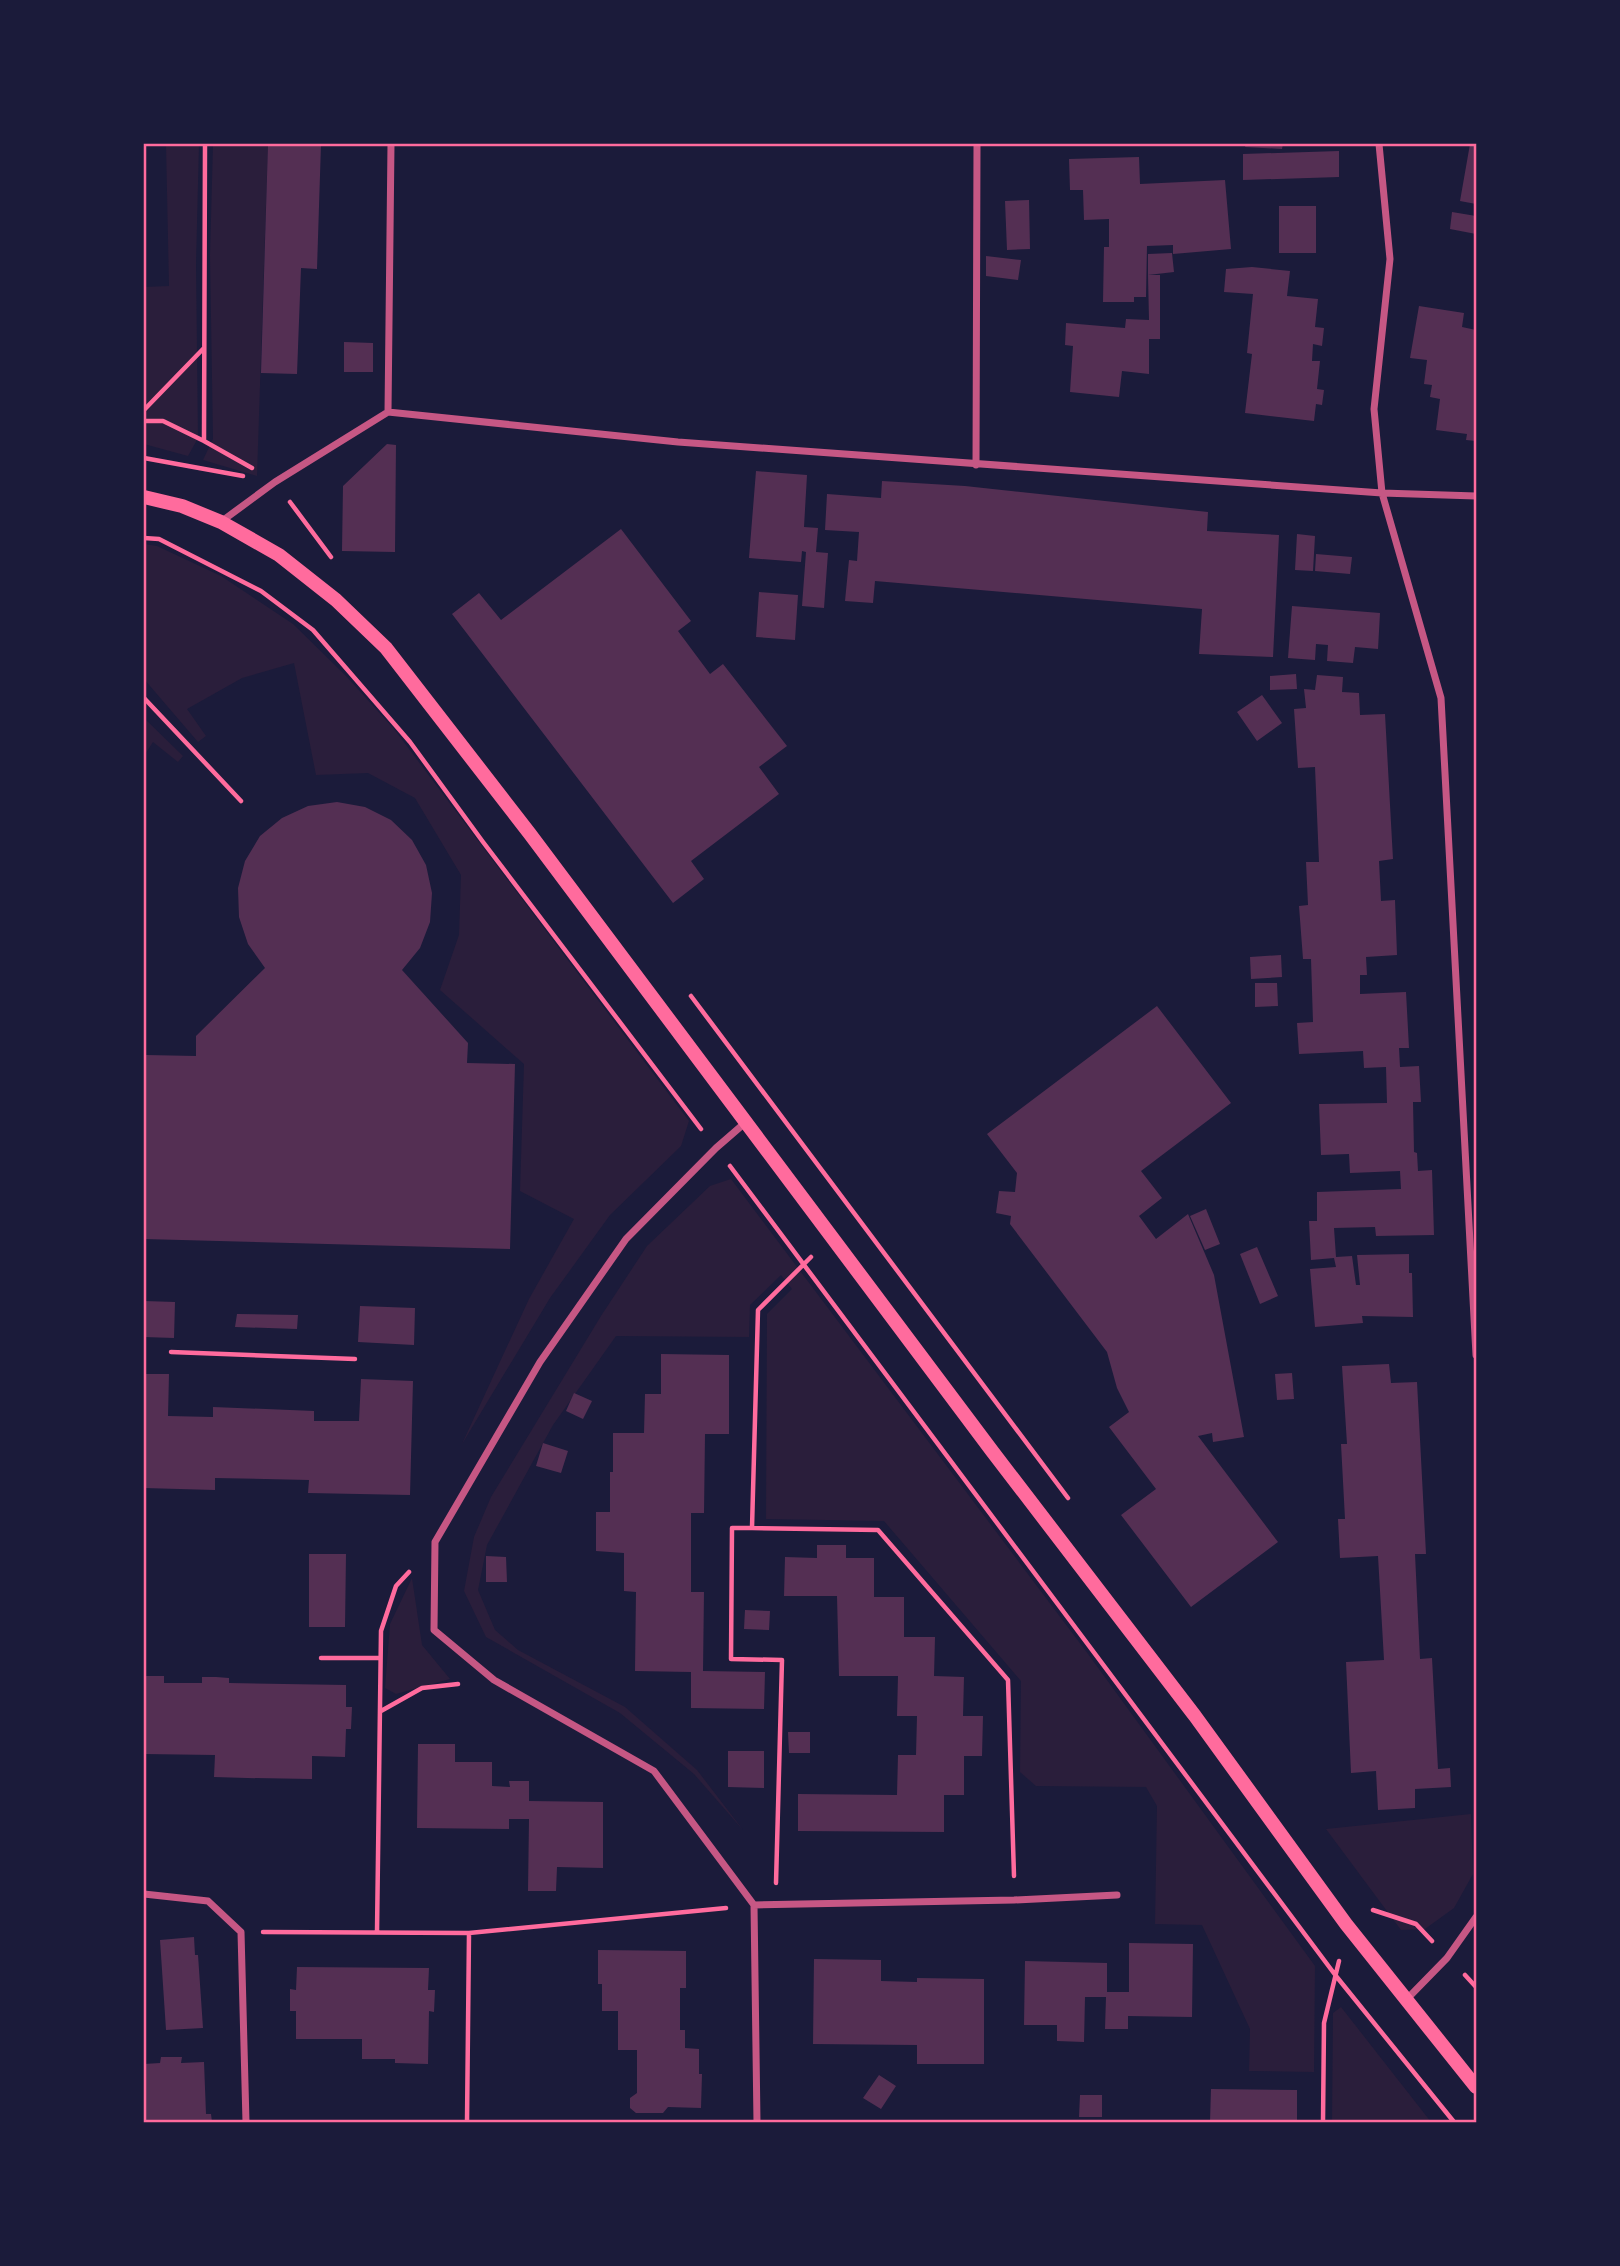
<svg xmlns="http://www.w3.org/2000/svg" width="1620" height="2266" viewBox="0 0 1620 2266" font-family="Lato,sans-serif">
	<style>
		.green { fill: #2a1e3b }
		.building { fill: #542f53 }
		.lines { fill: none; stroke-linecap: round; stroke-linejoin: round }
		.path { stroke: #ff6b9d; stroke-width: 4.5 }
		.minor { stroke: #c65784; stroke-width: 7 }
		.secondary { stroke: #ff6b9d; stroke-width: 14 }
		.neatline { fill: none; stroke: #ff6b9d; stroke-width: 2.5 }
	</style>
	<rect width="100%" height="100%" fill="#1b1b3a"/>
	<path class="green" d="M166 144H199L196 264 198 438 188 456 144 444V287L169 286Z
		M213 144H268L257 476 203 460 213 439 210 256Z
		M144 544 157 546 221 576 293 624 346 676 394 729 689 1121 681 1146 610 1215 550 1298 462 1444 529 1299 574 1219 520 1191 524 1064 440 990 459 935 461 875 415 798 368 773 316 775 294 663 242 678 187 709 206 736 198 742 144 679Z
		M144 718 183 756 178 762 153 742 144 756Z
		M731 1179 1088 1654 1315 1966 1314 2072 1249 2071 1250 2029 1202 1925 1155 1924 1157 1806 1146 1787 1036 1786 1020 1772 1021 1681 884 1521 766 1519 767 1314 792 1289 781 1275 750 1305 749 1337 616 1336 553 1425 487 1545 478 1590 495 1630 518 1650 625 1707 697 1770 743 1830 694 1774 620 1713 486 1637 464 1591 474 1537 491 1497 601 1316 647 1246 710 1186Z
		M412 1578 422 1645 450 1679 396 1694 385 1688 390 1624Z
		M1471 1814 1473 1874 1454 1908 1425 1929 1401 1930 1326 1829Z
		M1341 2007 1431 2122H1332L1333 2013Z"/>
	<path class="building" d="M268 144H321L317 269 301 268 297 374 261 373Z
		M1246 144H1283L1282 149 1245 147Z
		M1470 144H1476V204L1460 201Z
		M1339 151V177L1243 180V154Z
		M1139 157 1140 184 1225 180 1231 249 1173 254V245L1147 246 1146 297H1134V302H1103L1104 247H1109V219L1084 220 1083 190H1070L1069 159Z
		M1029 200 1030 249 1007 250 1005 201Z
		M1279 206H1316V253H1279Z
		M1452 212 1476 216V234L1450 229Z
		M1172 253 1174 272 1148 275V254Z
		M986 256 1021 260 1018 280 986 276Z
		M1252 267 1290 271 1287 296 1318 299 1315 327 1324 328 1322 346 1313 344 1312 361H1320L1317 389 1324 390 1322 405 1316 404 1314 421 1245 413 1252 354 1247 353 1253 294 1224 292 1226 269Z
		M1148 275H1160V339H1149V374L1122 371 1119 397 1070 392 1073 346 1065 345 1066 323 1125 328 1126 319 1149 320Z
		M1419 306 1464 313 1462 327 1476 330V441L1466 440 1467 434 1436 430 1440 399 1430 397 1432 385 1424 384 1427 360 1410 358Z
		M344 342 373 343V372H344Z
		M387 444 396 445 395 552 342 551 343 486Z
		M756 471 807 475 804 527 818 528 816 552 828 553 824 608 802 606 806 552 802 551 801 562 749 558Z
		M882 481 965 486 1208 512 1207 531 1279 535 1273 657 1199 654 1202 609 875 581 873 603 845 601 849 560 857 561 859 532 825 530 827 494 881 498Z
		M621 529 691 621 678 631 710 674 723 664 787 746 759 767 779 794 691 861 704 879 673 903 452 614 479 593 501 620Z
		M1297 534 1315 536 1313 571 1295 570Z
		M1316 554 1352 557 1350 574 1315 571Z
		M759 592 798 595 795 640 756 637Z
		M1292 606 1380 613 1378 649 1355 647 1353 663 1327 661 1328 645 1316 644 1315 660 1288 658Z
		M1296 674 1297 689 1270 690V676Z
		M1317 675 1343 677 1342 692 1359 693 1360 715 1385 714 1393 859 1379 861 1381 901 1395 900 1397 955 1366 957 1367 975H1360V994L1406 992 1409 1048H1399L1400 1067 1419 1066 1421 1102H1413L1414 1152 1417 1153 1418 1171 1432 1170 1434 1235 1376 1236 1375 1227 1334 1228 1336 1257 1352 1256 1356 1285H1360L1357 1255 1409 1254V1273H1412L1413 1317 1362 1316 1363 1323 1315 1327 1310 1269 1336 1267 1334 1258 1311 1260 1309 1221H1317V1192L1401 1189 1400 1171 1350 1173 1349 1154 1321 1155 1319 1104 1387 1103 1386 1067 1364 1068 1363 1051 1299 1054 1297 1023 1313 1022 1311 959H1303L1299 906 1308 905 1306 862H1319L1315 767 1298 768 1294 709 1306 708 1304 689 1315 690Z
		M1262 695 1282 723 1257 741 1237 712Z
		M337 802 365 807 391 820 412 840 426 865 432 893 430 922 420 948 402 970 468 1043 467 1063 515 1064 510 1249 144 1239 146 1055 196 1056V1036L265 968 248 944 239 917 238 888 245 861 260 836 282 818 308 806Z
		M1281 955 1282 977 1251 979 1250 957Z
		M1255 983H1277L1278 1006 1255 1007Z
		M1157 1006 1231 1103 1141 1171 1162 1198 1139 1216 1156 1239 1188 1214 1214 1275 1244 1437 1213 1442 1212 1433 1198 1436 1278 1542 1191 1607 1121 1515 1156 1489 1109 1427 1129 1412 1117 1388 1107 1352 1010 1224 1011 1216 996 1213 999 1191 1015 1192 1017 1173 987 1134Z
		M1206 1209 1220 1244 1205 1250 1190 1216Z
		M1257 1247 1278 1296 1260 1304 1240 1254Z
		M144 1301 175 1302 174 1338 144 1337Z
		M360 1306 415 1308 414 1345 358 1342Z
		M237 1314 298 1315 297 1329 235 1327Z
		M661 1354 729 1355V1434H705L704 1513H691V1592H704L703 1671 765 1672 764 1709 691 1708V1672L635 1671 636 1592 624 1591V1553L596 1551V1512H610V1472H613V1433H644L645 1394H661Z
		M1389 1364 1391 1383 1417 1382 1426 1554H1415L1420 1659 1432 1658 1438 1769 1450 1768 1451 1787 1415 1789V1808L1378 1810 1376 1771 1351 1773 1346 1662 1384 1660 1378 1556 1340 1558 1338 1519H1345L1341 1444H1347L1342 1366Z
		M1292 1373 1294 1399 1277 1400 1275 1374Z
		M144 1374H169L168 1416 213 1417V1407L314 1411V1421H359L361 1379 413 1381 410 1495 308 1493 309 1480 215 1478V1490L144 1488Z
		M574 1393 592 1401 583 1419 566 1411Z
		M543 1443 568 1451 561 1473 536 1466Z
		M817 1545H846V1558H874V1597H904V1637H935L934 1676 964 1677 963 1716H983L982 1756H964V1795H944V1832L798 1831V1794L897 1795 898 1755H916L917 1716H897L898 1676H839L837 1596H784L785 1557 817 1558Z
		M309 1554H346L345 1627H309Z
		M486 1556 506 1557 507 1582H486Z
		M745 1610 770 1611 769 1630 744 1629Z
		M144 1676H164V1683H202V1677H216L229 1678V1683L346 1685V1707H352L351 1729H346L345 1757 312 1756V1779L247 1778 214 1777 215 1755 144 1754Z
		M788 1732H810V1753H789Z
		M418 1744H455V1762H492V1786L510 1787 509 1781H529V1801L603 1802V1868L557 1867 556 1891H528L529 1819H509V1829L417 1828Z
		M728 1751H764V1788L728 1787Z
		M194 1937 195 1955H198L203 2028 166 2030 160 1940Z
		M1129 1943 1193 1944 1192 2017 1128 2016V2029H1105L1106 1997H1085L1084 2042 1057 2041V2025H1024L1025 1961 1107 1963V1992H1129Z
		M598 1950 686 1951V1988H680V2030H685V2048L699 2049V2074H702L701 2108 668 2107 663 2113H636L630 2108V2098L637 2093V2050H618V2011H602V1984H598Z
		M814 1959 881 1960V1981L917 1982V1978L984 1979V2064H917V2045L813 2044Z
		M297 1967 429 1968 428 1990H435L434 2012 429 2011 428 2064 395 2063V2059H362V2039H296V2011H290V1989L296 1990Z
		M161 2057H182L181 2063 204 2062 206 2114H211L212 2122H144V2064L160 2063Z
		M879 2075 896 2086 881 2109 863 2098Z
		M1211 2089 1297 2090V2122H1210Z
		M1080 2095H1102V2117H1079Z"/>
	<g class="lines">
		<path class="path" d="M205 144 204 441 252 468
			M144 410 203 349
			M144 421H163L204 441
			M144 458 243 476
			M290 502 331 557
			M144 538 159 539 261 591 313 630 410 742 483 842 701 1129
			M144 698 241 801
			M691 996 1068 1498
			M730 1166 1336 1976 1454 2122
			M171 1352 355 1359
			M752 1528 878 1530 1008 1680 1014 1876
			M321 1658H380
			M381 1711 422 1688 458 1684
			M776 1883 782 1660 731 1659 732 1528H752L758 1310 811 1257
			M1373 1910 1416 1924 1432 1941
			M263 1932 469 1933 726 1908
			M377 1932 381 1631 396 1586 409 1572
			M1465 1975 1476 1987
			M467 2122 469 1933
			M1323 2122 1324 2023 1339 1961"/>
		<path class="minor" d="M1379 144 1390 259 1374 409 1382 493 1441 698 1476 1355
			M388 412 391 144
			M976 465 977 144
			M222 521 275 482 388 412 678 442 1382 493 1476 496
			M746 1122 716 1148 626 1239 540 1362 435 1542 434 1630 494 1680 654 1771 754 1905 757 2122
			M144 1894 208 1901 241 1932 246 2122
			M754 1905 1014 1900 1117 1895
			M1406 2000 1447 1958 1476 1917"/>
		<path class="secondary" d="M144 497 182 506 221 522 279 555 336 600 386 648 530 834 992 1451 1195 1716 1346 1924 1476 2087"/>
	</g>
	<rect width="1620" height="2266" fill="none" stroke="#1b1b3a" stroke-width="290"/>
	<rect x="145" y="145" width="1330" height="1976" class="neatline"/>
</svg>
